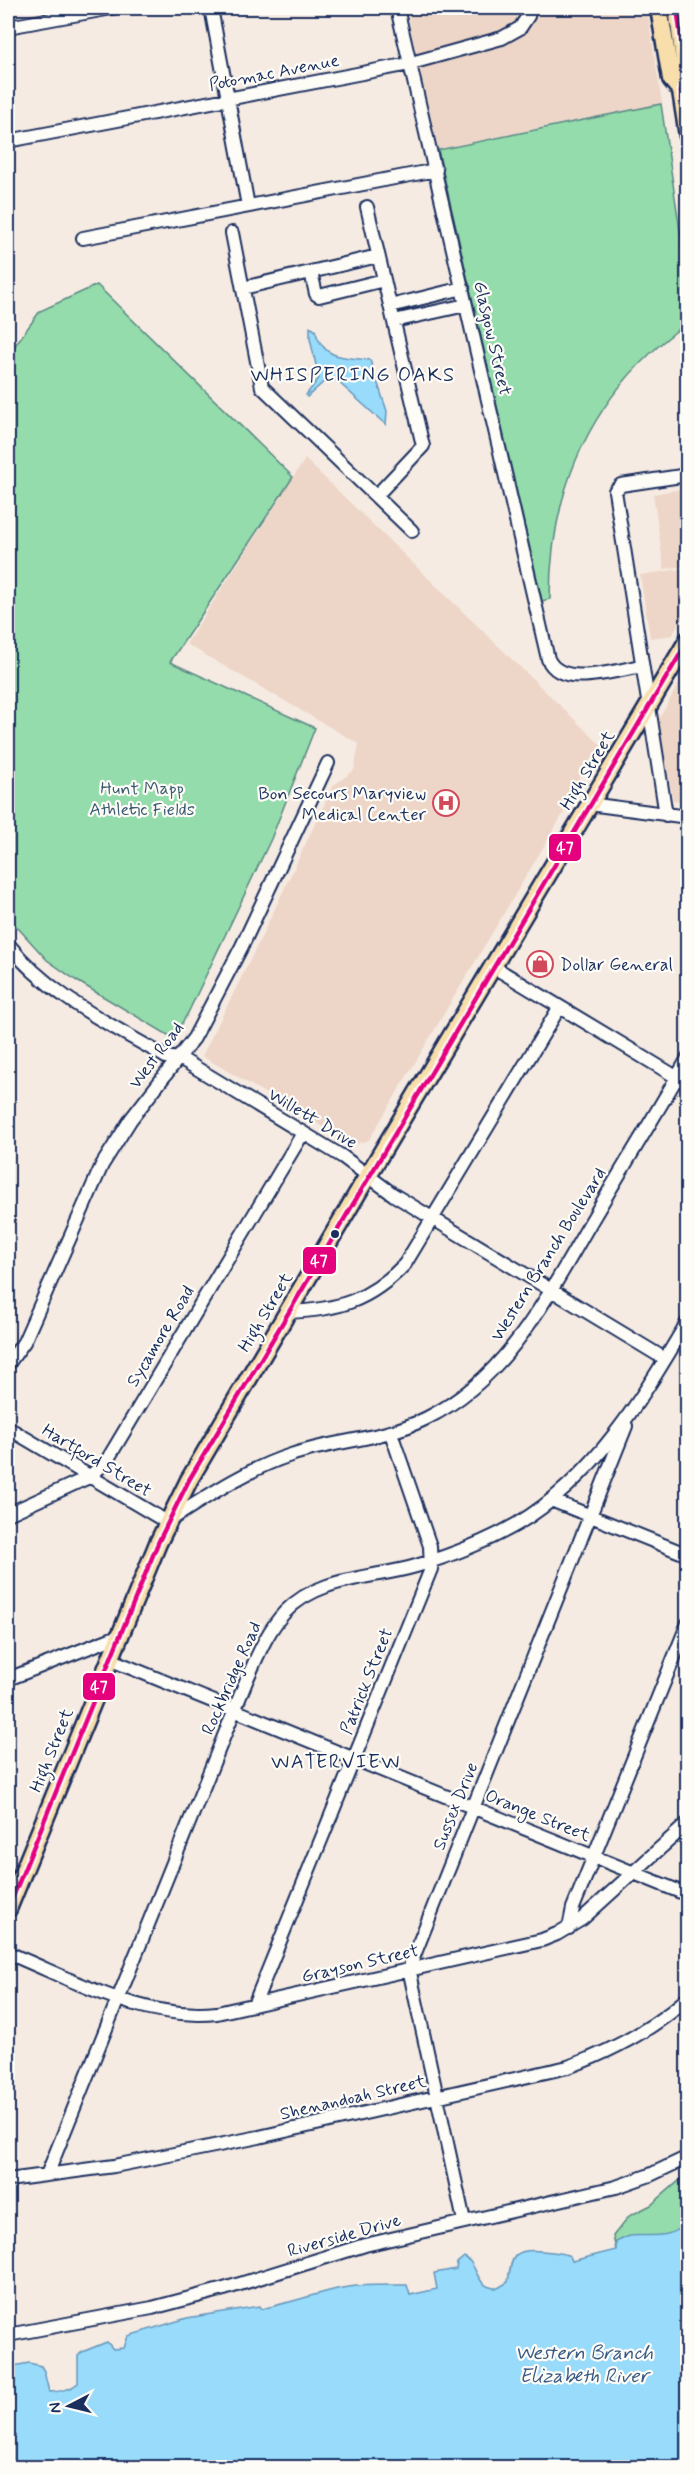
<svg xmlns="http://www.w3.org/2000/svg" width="695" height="2475" viewBox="0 0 695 2475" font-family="Mynerve,sans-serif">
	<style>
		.built { fill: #edd6c8 }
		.green { fill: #94dcab; stroke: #588684; stroke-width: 1.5 }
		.water { fill: #98dbfa; stroke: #6696bc; stroke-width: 1.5 }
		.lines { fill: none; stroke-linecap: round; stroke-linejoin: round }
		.minor-casing { stroke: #1b2f5e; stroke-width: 16 }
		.major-casing { stroke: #1b2f5e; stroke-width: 21 }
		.minor { stroke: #fdfcf7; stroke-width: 12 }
		.major { stroke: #f8deab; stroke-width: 16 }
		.bus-1-casing { stroke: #fdfcf7; stroke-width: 9 }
		.bus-1 { stroke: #e5007d; stroke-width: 4.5 }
		.bus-dot { fill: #1b2f5e; stroke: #fdfcf7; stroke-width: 2 }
		.labels { text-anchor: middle; stroke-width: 4.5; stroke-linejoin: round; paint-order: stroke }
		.street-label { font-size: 18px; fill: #1b2f5e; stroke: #fdfcf7 }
		.park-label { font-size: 18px; fill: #395a71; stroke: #fdfcf7 }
		.poi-label { font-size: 18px; fill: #1b2f5e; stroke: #fdfcf7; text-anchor: end }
		.neighbourhood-label { font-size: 20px; letter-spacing: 1.5px; fill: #1b2f5e; stroke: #fdfcf7 }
		.water-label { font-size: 20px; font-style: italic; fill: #3a5a85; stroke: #fdfcf7 }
		.line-badge { stroke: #fdfcf7; stroke-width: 2 }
		.badge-label { font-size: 16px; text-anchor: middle; font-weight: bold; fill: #fff }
	</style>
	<rect width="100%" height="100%" fill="#f6ebe2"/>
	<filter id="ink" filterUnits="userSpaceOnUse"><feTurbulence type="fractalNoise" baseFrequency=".0167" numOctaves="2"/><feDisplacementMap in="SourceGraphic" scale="12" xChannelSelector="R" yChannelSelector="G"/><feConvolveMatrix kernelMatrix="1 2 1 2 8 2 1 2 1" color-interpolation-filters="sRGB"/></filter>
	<g filter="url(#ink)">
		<path class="built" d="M406 8H647L662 103 438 149Z
			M305 459 603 747 588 763 571 792 563 814 369 1140 353 1145 202 1056 260 940 333 786 354 770 359 744 186 644Z
			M687 488V566L664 569 653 494Z
			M687 568V604L673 635 650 638 640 575Z
			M686 670H687V803L673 800 658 721Z"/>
		<path class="green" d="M661 104 687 277V323C594 391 550 485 550 599L542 601 438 150Z
			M97 285 293 477 170 662 315 728 271 839 188 1013 173 1038 77 981 47 960 8 917V355L40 311Z
			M687 2174V2248L616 2250 613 2236 629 2216 651 2205Z"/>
		<path class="water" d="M310 327 315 330C323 360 343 357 370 360L387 411 386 425 336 380 327 379 307 397 306 395 319 378 310 339Z
			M687 2191V2467H8V2367L29 2363 41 2366 44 2371 49 2392C60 2392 70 2390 78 2383V2356L82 2352 107 2342 113 2349 124 2348 128 2336 187 2318 259 2306 261 2309C284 2304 306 2297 329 2291 355 2284 381 2285 407 2285L410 2295 437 2289 434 2273 456 2269 457 2263 464 2257C479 2263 474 2289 498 2288L508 2282C511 2256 514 2248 542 2251 552 2252 561 2252 570 2256L572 2261 616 2250V2242C621 2240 625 2237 630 2236 642 2234 675 2240 683 2224 689 2215 683 2202 687 2191Z"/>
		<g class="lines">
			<defs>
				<path id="minor" d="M211 8 248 206
					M397 8 548 659C561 689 616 670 642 666
					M8 27 112 8
					M8 141 404 65 502 38 520 28 528 16 530 8
					M367 207 423 446 376 496
					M232 233 262 387 412 531
					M83 238 436 170
					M311 272 316 294 319 296 384 280
					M243 288 378 256
					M390 306 463 288
					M394 321 466 305
					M589 804 688 817
					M666 815 615 491 621 485 688 475
					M8 944C49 996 110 1024 166 1057L183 1060 343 1157 394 1195 665 1359
					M492 966 688 1084
					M288 1312C338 1310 370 1301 405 1264L559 1008
					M8 1364 24 1342 102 1165 131 1119 194 1038 242 946 328 763
					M8 1428 167 1522C206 1497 247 1469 291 1455 336 1440 383 1440 427 1418 510 1377 550 1291 595 1215 626 1162 658 1111 688 1058
					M551 1500 688 1555
					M8 1514 89 1477 106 1462 303 1133
					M109 1659 688 1895
					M8 1679 118 1636
					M569 1928 573 1908 688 1623
					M8 1953C74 1980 144 2021 217 2013L542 1940 557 1934 582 1919 688 1823
					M254 2005 431 1569 430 1546 391 1433
					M47 2175 247 1679C258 1655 267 1631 285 1612 319 1576 372 1579 416 1566 449 1556 486 1542 517 1524 595 1478 643 1397 688 1321
					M8 2180 114 2166 259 2137 568 2067C612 2051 652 2030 688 1998
					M464 2221 410 1973 411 1963 626 1426
					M8 2335 152 2308 224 2289 365 2245 616 2187 650 2175 688 2157"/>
				<path id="major" d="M659 8 671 79 681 91
					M677 8 686 75 681 91 688 136
					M8 1909 158 1543 189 1480 367 1177 688 640"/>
			</defs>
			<use href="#minor" class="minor-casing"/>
			<use href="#major" class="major-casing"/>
			<use href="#minor" class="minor"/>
			<use href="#major" class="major"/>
			<defs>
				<path id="bus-1" d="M677 8 686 75 681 91 688 133
					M8 1909 158 1543 189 1480 688 641"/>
			</defs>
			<use href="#bus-1" class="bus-1-casing"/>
			<use href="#bus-1" class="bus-1"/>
		</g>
	</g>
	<defs>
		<symbol id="hospital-ring" viewBox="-11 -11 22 22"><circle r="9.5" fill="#fdfcf7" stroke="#d1495b" stroke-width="1.5"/><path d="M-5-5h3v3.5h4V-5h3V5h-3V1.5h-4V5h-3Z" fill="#d1495b"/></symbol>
		<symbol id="shop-ring" viewBox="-11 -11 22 22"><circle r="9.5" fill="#fdfcf7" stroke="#d1495b" stroke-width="1.5"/><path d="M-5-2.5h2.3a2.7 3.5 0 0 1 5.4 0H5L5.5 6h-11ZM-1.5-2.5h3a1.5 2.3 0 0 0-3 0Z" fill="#d1495b"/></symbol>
	</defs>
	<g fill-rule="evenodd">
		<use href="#hospital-ring" x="431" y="788" width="30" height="30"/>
		<use href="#shop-ring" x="525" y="949" width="30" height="30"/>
	</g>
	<circle class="bus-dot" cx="335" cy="1234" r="5"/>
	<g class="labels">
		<g class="street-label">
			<text transform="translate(274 72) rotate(-11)" y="6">Potomac Avenue</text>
			<text transform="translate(493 338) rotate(77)" y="6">Glasgow Street</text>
			<text transform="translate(587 770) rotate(-59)" y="6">High Street</text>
			<text transform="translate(156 1055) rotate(-53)" y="6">West Road</text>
			<text transform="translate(313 1118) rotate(31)" y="6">Willett Drive</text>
			<text transform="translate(548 1254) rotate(-58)" y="6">Western Branch Boulevard</text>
			<text transform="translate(265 1312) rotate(-59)" y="6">High Street</text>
			<text transform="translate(160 1336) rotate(-59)" y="6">Sycamore Road</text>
			<text transform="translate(97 1460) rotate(31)" y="6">Hartford Street</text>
			<text transform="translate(231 1678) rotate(-66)" y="6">Rockbridge Road</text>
			<text transform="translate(366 1681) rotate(-68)" y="6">Patrick Street</text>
			<text transform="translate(51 1750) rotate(-68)" y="6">High Street</text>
			<text transform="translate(455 1806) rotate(-68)" y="6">Sussex Drive</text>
			<text transform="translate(538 1815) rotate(22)" y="6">Orange Street</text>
			<text transform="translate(360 1963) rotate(-13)" y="6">Grayson Street</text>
			<text transform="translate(353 2097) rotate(-13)" y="6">Shenandoah Street</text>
			<text transform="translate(344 2235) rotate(-16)" y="6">Riverside Drive</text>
		</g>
		<g class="park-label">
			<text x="142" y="794">Hunt Mapp<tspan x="142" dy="21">Athletic Fields</tspan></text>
		</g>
		<g class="poi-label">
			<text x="426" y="799">Bon Secours Maryview<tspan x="426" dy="21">Medical Center</tspan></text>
			<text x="560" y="970" text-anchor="start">Dollar General</text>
		</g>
		<g class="neighbourhood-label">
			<text x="353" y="381">WHISPERING OAKS</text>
			<text x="336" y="1768">WATERVIEW</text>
		</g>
		<g class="water-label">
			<text x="584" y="2359">Western Branch<tspan x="584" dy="23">Elizabeth River</tspan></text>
		</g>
	</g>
	<g class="line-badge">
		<rect x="548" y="833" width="34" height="29" rx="6" fill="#e5007d"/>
		<rect x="302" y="1246" width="35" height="29" rx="6" fill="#e5007d"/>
		<rect x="82" y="1672" width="34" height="29" rx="6" fill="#e5007d"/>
	</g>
	<g class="badge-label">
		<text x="565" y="853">47</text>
		<text x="319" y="1266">47</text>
		<text x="99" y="1692">47</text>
	</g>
	<rect width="695" height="2475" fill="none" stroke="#fdfcf7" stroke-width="30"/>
	<rect x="15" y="15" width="665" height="2445" fill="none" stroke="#1b2f5e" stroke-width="2" filter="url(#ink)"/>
	<g transform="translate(69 2406) rotate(263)" stroke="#fdfcf7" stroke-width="4.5" paint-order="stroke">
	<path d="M0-4.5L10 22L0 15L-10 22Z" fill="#1b2f5e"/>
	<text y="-9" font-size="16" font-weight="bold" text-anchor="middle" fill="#1b2f5e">N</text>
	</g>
</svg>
